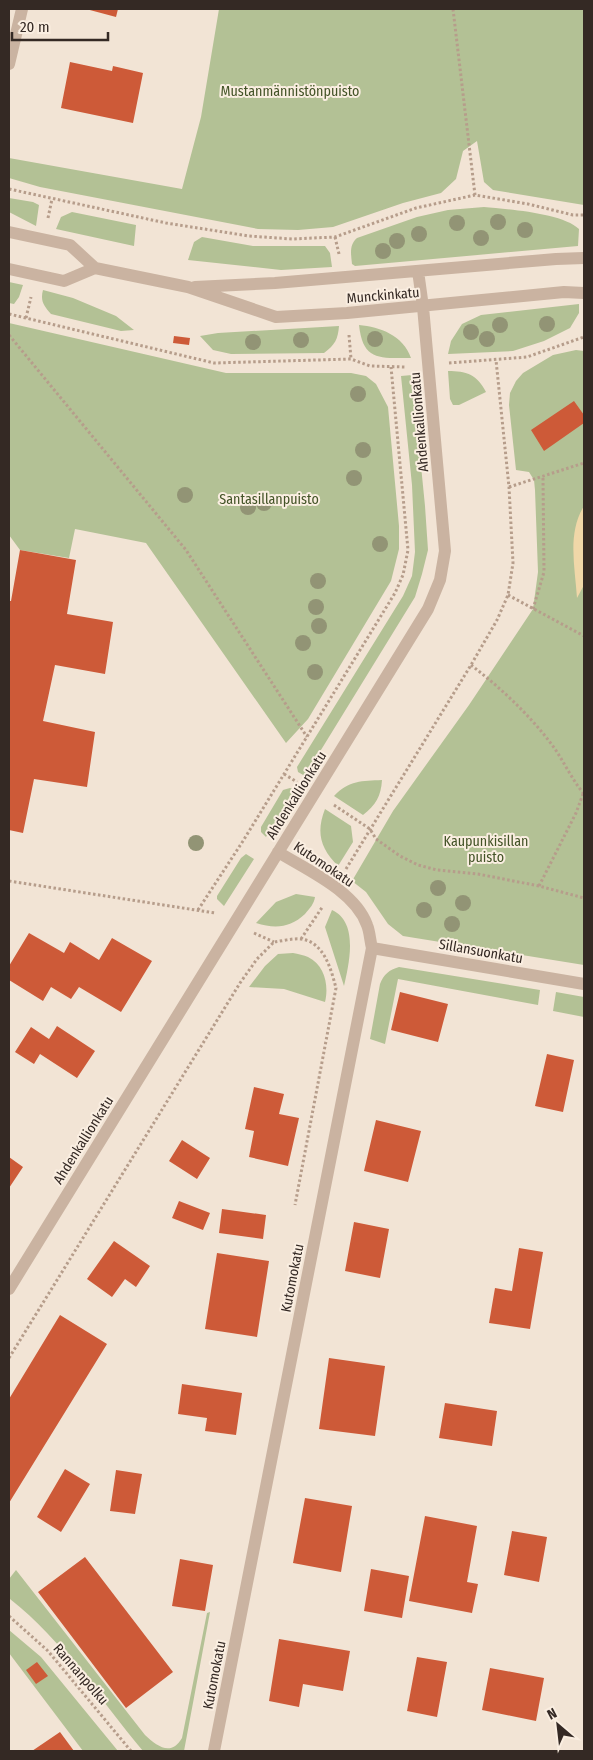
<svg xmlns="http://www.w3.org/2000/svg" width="593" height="1760" viewBox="0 0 593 1760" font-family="'Fira Sans Condensed',sans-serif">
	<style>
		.green { fill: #b3c195 }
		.sand { fill: #f0d7a8 }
		.building { fill: #cd5a38 }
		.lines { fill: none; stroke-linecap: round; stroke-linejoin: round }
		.path { stroke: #b69d8b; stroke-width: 3; stroke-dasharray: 2.5 2.5; stroke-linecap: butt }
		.minor { stroke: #cab3a1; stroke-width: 12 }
		.tree { fill: #929475 }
		.labels { text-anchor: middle; stroke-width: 4; stroke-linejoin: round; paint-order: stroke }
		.park-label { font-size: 14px; fill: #435327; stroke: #faeee1 }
		.street-label { font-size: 14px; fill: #342924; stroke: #faeee1 }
	</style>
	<rect width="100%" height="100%" fill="#f2e4d5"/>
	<path class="green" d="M219 9H584V205L493 190 484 182 477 141 463 151 456 179 441 193 403 203 333 227 298 230 258 229 40 187 9 178V158L182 189 201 117Z
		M9 198 33 202 39 205 36 226 9 212Z
		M484 207C507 209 563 213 579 229L578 246 355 266 352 264C351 254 349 245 357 238L417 217 448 210Z
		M72 212 136 225 134 246 56 229 61 217Z
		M202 237 253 246H325L330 253 332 267 281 270 188 260 194 242Z
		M9 282 23 285 19 297 14 304 9 303Z
		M43 290 73 298 116 316 134 330 121 331 51 314C44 306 40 301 43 290Z
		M579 304V313L570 328 544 341 513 351 448 354 451 341 462 324 481 315Z
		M9 323 226 373H351L366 376 376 384 388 407 399 526V549L391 581 308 719 286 743 146 543 75 529 69 558 20 550 9 535Z
		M359 325C380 327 403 335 411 358 379 358 363 361 359 325Z
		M339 326C338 339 335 345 324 353L231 354 213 350 200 336 218 333Z
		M576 350 584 351V965L403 936 388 924 366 892 352 881 393 811 469 705 533 609 538 572 535 490 534 480 529 472 516 470 509 405 510 393 516 381 523 373 553 355Z
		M448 371C466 371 477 374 486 392L459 405H453L450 399Z
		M412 375 425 506 428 550 422 574 415 597 305 776 298 772 297 767 403 596 412 576 415 552 412 485 401 376Z
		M382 780C381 796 376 805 363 815L334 796C349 780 362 781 382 780Z
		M290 788 295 790 266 837 261 832V827L283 790Z
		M325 809 351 826 353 842 338 866C320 848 316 832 325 809Z
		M246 854 254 859 224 906 217 899V896L241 858Z
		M296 894 315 897C314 904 310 908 305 914 290 928 275 929 256 923L276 902Z
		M332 910C359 922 349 964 344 986L325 927Z
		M293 953C298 954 304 955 308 957 325 965 329 986 325 1002L284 989 249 987 265 966 278 954Z
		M399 967 540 990 538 1005 398 979 385 1044 370 1039 380 984C384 974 389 970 399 967Z
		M556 992 584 997V1017L553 1011Z
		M16 1570 145 1735C157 1746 171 1757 182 1738L207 1613 210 1612 184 1751H143C100 1700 63 1640 10 1599L9 1579Z
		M9 1630 41 1657 118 1751H83L9 1653Z"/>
	<path class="sand" d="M584 506V585L577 598C575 567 567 533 584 506Z"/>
	<path class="building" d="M86 9H118L116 17Z
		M70 62 112 71 113 66 143 73 133 123 61 108Z
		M174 336 190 338 189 345 173 343Z
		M574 401 584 415V423L544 451 531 430Z
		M20 550 76 560 67 614 113 622 105 674 55 665 43 721 95 732 87 787 34 779 23 833 9 830V601H11Z
		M29 933 64 953 70 942 99 960 112 938 152 961 121 1012 79 987 71 999 51 987 43 1001 9 980V966Z
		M400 992 448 1004 438 1042 391 1030Z
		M57 1026 95 1051 77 1078 40 1054 34 1064 15 1052 31 1027 49 1039Z
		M547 1054 574 1060 563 1112 535 1106Z
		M254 1087 284 1094 279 1114 299 1118 288 1166 249 1157 254 1131 245 1129Z
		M376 1120 421 1131 408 1182 364 1171Z
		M182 1140 210 1158 197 1179 169 1161Z
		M9 1157 23 1167 9 1188Z
		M179 1201 210 1213 203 1230 172 1218Z
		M222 1209 266 1215 263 1239 219 1233Z
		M354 1222 389 1229 380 1278 345 1271Z
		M114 1241 150 1266 136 1287 125 1279 112 1297 87 1279Z
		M519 1248 543 1252 530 1329 489 1323 495 1288 512 1291Z
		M217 1253 269 1261 257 1337 205 1329Z
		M60 1315 107 1344 9 1503V1399Z
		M329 1358 385 1366 375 1436 319 1429Z
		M182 1384 242 1393 236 1435 205 1431 207 1418 178 1414Z
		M445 1403 497 1411 492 1446 439 1438Z
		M65 1469 90 1484 61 1532 37 1517Z
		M116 1470 142 1474 135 1514 110 1511Z
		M305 1498 352 1506 341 1572 293 1563Z
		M425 1516 477 1526 467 1582 478 1584 472 1613 409 1601Z
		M512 1531 547 1537 539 1582 504 1575Z
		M85 1557 173 1672 126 1708 38 1592Z
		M180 1559 213 1565 205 1611 172 1606Z
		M371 1569 409 1576 402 1618 364 1611Z
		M279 1639 350 1651 343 1691 303 1684 299 1707 269 1701Z
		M417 1657 447 1662 437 1717 407 1711Z
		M37 1662 48 1676 36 1684 26 1670Z
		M490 1668 544 1678 536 1721 482 1710Z
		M60 1732 74 1751H32Z"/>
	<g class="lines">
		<path class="path" d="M453 9 475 195
			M9 189 166 223 249 236 292 239 335 237 416 208 475 195 528 204 573 215H584
			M48 218 52 199
			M335 237 339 254
			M9 314 214 363 351 359 370 366 406 367
			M26 318 31 297
			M9 335 186 550 307 737
			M349 335 351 359
			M449 363 527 357 584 337
			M509 487 584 463
			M508 595 584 636
			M533 609 544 572 543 477
			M471 665C502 689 532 717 555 749 565 764 573 781 584 794
			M284 774 297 782
			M334 805 370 829 376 839 400 856 418 865 437 870 478 874 539 886 584 898
			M346 869 471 665 497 620 508 595 513 563 509 487 496 360
			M9 881 215 913
			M539 886 576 813 583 794
			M198 910 243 841 395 593 403 575 408 550 391 367
			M254 933 274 942
			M301 939 323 906
			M9 1358 240 983 257 959 274 942C282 941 293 938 301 939 324 942 331 969 336 988L295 1205
			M9 1616 48 1651 131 1751"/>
		<path class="minor" d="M9 64 22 9
			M9 232 70 245 95 268 188 287 276 317 347 313 564 292 584 293
			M9 269 64 281 95 268
			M195 287 275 283 556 259 584 258
			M372 948 584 984
			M9 1289 428 609 440 580 445 551 423 307 418 271
			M214 1751 372 948C370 941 370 932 367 925 355 891 307 870 278 852"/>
	</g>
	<g class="tree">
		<circle cx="498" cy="222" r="8"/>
		<circle cx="457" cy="223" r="8"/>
		<circle cx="525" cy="230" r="8"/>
		<circle cx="419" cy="234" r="8"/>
		<circle cx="481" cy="238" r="8"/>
		<circle cx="397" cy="241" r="8"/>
		<circle cx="383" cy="251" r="8"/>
		<circle cx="547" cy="324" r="8"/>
		<circle cx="500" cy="325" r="8"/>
		<circle cx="471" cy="332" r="8"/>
		<circle cx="375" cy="339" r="8"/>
		<circle cx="487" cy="339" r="8"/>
		<circle cx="301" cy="340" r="8"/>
		<circle cx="253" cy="342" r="8"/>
		<circle cx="358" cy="394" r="8"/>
		<circle cx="363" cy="450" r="8"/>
		<circle cx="354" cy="478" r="8"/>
		<circle cx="185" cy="495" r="8"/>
		<circle cx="264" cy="503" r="8"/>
		<circle cx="248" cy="507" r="8"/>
		<circle cx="380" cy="544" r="8"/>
		<circle cx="318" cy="581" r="8"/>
		<circle cx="316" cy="607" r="8"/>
		<circle cx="319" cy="626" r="8"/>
		<circle cx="303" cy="643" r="8"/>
		<circle cx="315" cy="672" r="8"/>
		<circle cx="196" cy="843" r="8"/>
		<circle cx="438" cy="888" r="8"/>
		<circle cx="463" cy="903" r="8"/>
		<circle cx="424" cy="910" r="8"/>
		<circle cx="452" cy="924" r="8"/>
	</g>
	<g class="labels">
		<g class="park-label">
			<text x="290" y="96">Mustanmännistönpuisto</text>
			<text x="269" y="504">Santasillanpuisto</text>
			<text x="486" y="846">Kaupunkisillan<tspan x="486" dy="16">puisto</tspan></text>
		</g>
		<g class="street-label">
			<text transform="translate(383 295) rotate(-5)" y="5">Munckinkatu</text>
			<text transform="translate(419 422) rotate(-95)" y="5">Ahdenkallionkatu</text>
			<text transform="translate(296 795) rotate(-58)" y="5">Ahdenkallionkatu</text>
			<text transform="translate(324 864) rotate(34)" y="5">Kutomokatu</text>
			<text transform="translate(481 951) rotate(10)" y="5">Sillansuonkatu</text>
			<text transform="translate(83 1140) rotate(-58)" y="5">Ahdenkallionkatu</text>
			<text transform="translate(292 1278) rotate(-79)" y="5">Kutomokatu</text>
			<text transform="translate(81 1674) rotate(49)" y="5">Rannanpolku</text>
			<text transform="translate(214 1675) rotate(-79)" y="5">Kutomokatu</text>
		</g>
	</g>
	<rect width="593" height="1760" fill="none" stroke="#342924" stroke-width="20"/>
	<g transform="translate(558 1725) rotate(332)" stroke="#faeee1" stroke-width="4" paint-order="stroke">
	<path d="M0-4L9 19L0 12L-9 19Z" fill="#342924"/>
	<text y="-8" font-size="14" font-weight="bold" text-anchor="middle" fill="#342924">N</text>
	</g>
	<path d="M12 32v8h96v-8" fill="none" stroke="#342924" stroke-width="2.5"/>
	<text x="20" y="32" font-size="15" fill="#342924" stroke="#faeee1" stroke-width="4" paint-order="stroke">20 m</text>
</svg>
